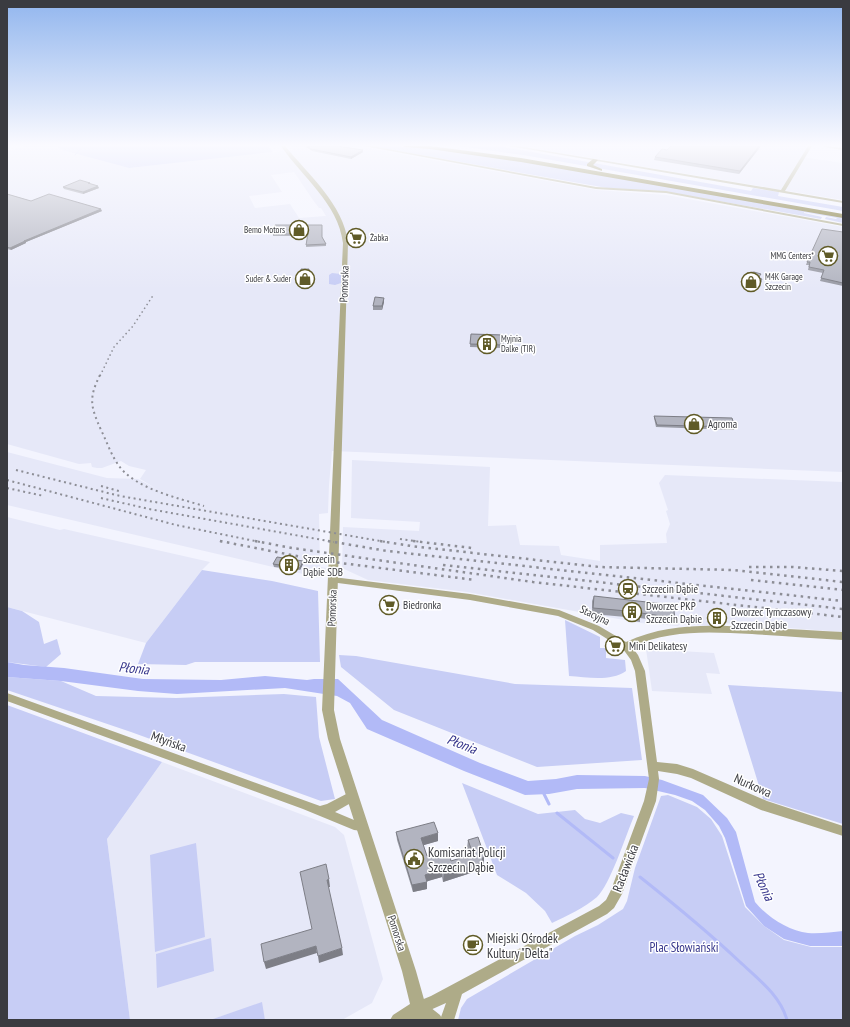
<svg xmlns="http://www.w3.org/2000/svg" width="850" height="1027" viewBox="0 0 850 1027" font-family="'PT Sans Narrow',sans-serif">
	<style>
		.built { fill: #e6e8f8; fill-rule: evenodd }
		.green { fill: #c7cdf5 }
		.water { fill: #b2baf7 }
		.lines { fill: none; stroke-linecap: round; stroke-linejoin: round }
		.stream-far1 { stroke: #b2baf7; stroke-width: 1 }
		.stream { stroke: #b2baf7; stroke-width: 3 }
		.minor { fill: #aeab88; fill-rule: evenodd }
		.tertiary { fill: #aeab88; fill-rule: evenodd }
		.primary { fill: #756d26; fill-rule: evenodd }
		.rail-far2 { stroke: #8d8e96; stroke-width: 1.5; stroke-dasharray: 1.5 3; stroke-linecap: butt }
		.rail-far1 { stroke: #8d8e96; stroke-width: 2; stroke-dasharray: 2 3.5; stroke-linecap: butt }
		.rail { stroke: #8d8e96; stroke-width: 2.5; stroke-dasharray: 2.5 4.5; stroke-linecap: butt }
		.wall { fill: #999ba5 }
		.shaded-wall { fill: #7d7e86 }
		.building { fill: #b2b4c0; stroke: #7d7e86 }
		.labels { text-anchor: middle; stroke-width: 3; stroke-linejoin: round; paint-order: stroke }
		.far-poi-label { font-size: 9px; fill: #3a3b40; stroke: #fff; text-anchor: end }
		.street-label { font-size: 11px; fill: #3a3b40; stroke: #fff }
		.poi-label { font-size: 11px; fill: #3a3b40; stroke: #fff; text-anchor: start }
		.near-street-label { font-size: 13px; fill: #3a3b40; stroke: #fff }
		.near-poi-label { font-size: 13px; fill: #3a3b40; stroke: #fff; text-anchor: start }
		.near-park-label { font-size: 13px; fill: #36368b; stroke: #fff }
		.near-water-label { font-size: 14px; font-style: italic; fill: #38378c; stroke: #fff }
	</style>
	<rect width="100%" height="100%" fill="#f3f4fe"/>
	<path class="built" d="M26 146H56L62 150 129 168 293 150 291 146H356L596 190 666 195 843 227V472L332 451 329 485 328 513 319 514 320 567 326 568 322 577 320 578 7 505V452L107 478 138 479 157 489 140 479 146 470 129 466 121 461 102 468H97L92 467 91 463 79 464 7 444V151ZM294 172 313 200 319 208H321L326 216 299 218 290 204 255 208 249 196 282 192 271 175Z
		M521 146H807L801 157 843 163V200Z
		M352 460 490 467 488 526 516 525 520 545 559 546 561 555 600 561V545L667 543 666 534 670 524 666 511 668 510 659 483 665 475 843 482V632L709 622 710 626 680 624 678 626 641 623 467 592 368 580 342 568 343 527 419 531 420 522 351 518Z
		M7 517 60 530 64 529 210 562 202 570 146 643 7 607Z
		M646 649 714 653 720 674 706 673 712 694 652 691Z
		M162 762 335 827 344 835 383 979 372 1003 342 1020H265L261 1003 210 1020H130L107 839Z"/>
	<path class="green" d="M56 146H268L273 152 129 168 62 150Z
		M371 146C444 146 518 160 590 173 674 188 759 202 843 217V223L825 219 826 217 836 219 837 218 804 212V213L822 217 821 219 662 191 607 188Z
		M458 146H498L751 191 753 188 779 192 778 196 843 207V211L529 156Z
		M332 273 341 274V283L335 285 329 284V275Z
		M202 570 272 581 318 591 320 662H195L186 665 138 664 146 643Z
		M7 607 22 611 39 622 44 644 57 639 61 654 46 667 7 662Z
		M565 620 600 637V648H606V658L625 660 626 671C610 682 587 677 569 676Z
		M339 655 356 656 515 684 632 688 642 760 537 767 394 710 341 667Z
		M7 677 61 681 96 696 176 698 284 694 316 697 319 737 335 799 321 801 131 732 7 690Z
		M728 685 843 692V824L763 799Z
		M7 705 162 762 107 839 130 1020H7Z
		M462 783 538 814 575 810 585 819 600 823 621 813 634 816C626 835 610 885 597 897 584 908 567 916 552 923L545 911 526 893 497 875Z
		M668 795 697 807 711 819 722 836 745 907 764 926 784 940 811 947H843V1020H458L461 1008 467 999 575 936 598 925 623 909 627 901 635 868 661 796Z
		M196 843 205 937 155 952 150 855Z
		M211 938 214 971 157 988 156 954Z
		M262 1002 265 1020H210Z"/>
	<path class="water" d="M7 662 24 665 64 668 143 679 221 680 265 676 307 680 314 679H338L382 720 480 763 528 781 556 779 577 775 645 776 662 780 703 795 727 818 736 832 755 902C767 917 789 931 808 933 819 934 832 932 843 931V946H810L784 939 764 926 746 906 725 838 719 826 705 810 692 801 675 795 645 788 577 789 549 794 525 795 464 771 367 729 350 703 337 696 285 688 177 694 138 691 61 681 7 677Z"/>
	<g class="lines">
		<path class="stream-far1" d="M75 155 83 146"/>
		<path class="stream" d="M544 794 549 804
			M557 813 613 858
			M640 877C674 904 708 932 740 962 758 979 780 995 787 1020"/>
		<path class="minor" d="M364 146H372L596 187 666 191 843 224V226L666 193 596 189Z
			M509 146H517L781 190 808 146H812L785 191 843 201V203Z
			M823 146 843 148V150L825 147Z
			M333 577 470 594 559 610 599 626 626 642C667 623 708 625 752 627 782 629 813 630 843 632V640C813 638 782 636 752 634 711 632 670 629 632 647L638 655 645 671 657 762 677 764 693 769 767 801 843 826V836L761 810 691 778 677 774 658 771 659 779 656 801 622 894 614 908 607 914 462 994 454 1020H440L446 1003 419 1015 414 1013 412 1008 414 1003 431 996 599 906 606 900 611 890 644 801 649 779 635 671 631 660 623 649 593 630 558 616 470 600 330 582 329 580 330 578Z
			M7 693 320 806 327 804 352 791 356 792 358 796 356 800 335 812 354 820 366 822 368 826 366 830 362 831 354 830 303 809 7 701Z"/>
		<path class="tertiary" d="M281 146H285C308 174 344 205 348 243L334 710 340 739 416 971 425 1003 440 1015 443 1020H390L393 1015 410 1004 402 971 328 739 322 710 343 243C338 203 302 177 281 146Z"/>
		<path class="primary" d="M403 146H430L521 158 843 214V218L521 162 430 149 405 147Z
			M593 159 598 160 593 165 602 169V171L587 166V164Z"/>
		<path class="rail-far2" d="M100 376 114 347 133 326 154 294"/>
		<path class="rail-far1" d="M100 375C88 399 91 407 101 430 107 442 111 455 119 466 136 489 178 498 204 506
			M16 470 120 496 386 542
			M7 480 176 525 260 542
			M101 486 119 491
			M7 488 44 496
			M101 498 149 509 334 542
			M400 539 421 542
			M220 541 223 542"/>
		<path class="rail" d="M220 541 317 560 475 580
			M255 541 292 548 533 582 843 617
			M328 541 387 551 843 601
			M380 541 411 546 599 567 734 570 843 582
			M413 541 472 548
			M443 565 843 609
			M749 567H793L843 571
			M751 580 843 590"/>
	</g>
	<path class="wall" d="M306 146H337L363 150V152L351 159 312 151 306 147Z
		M671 146H761L739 174 654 160 655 157 667 150Z
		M90 183V184L99 188 83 194 64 189 63 187Z
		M7 194 31 201 102 211 26 242V243L11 250 7 249Z
		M275 225 322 237 326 244V246L306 247 307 236H273V234Z
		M843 232V286L820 281 823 273 808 270 809 265H806L807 262Z
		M310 271 308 286 299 287V285Z
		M760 276 759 278 762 281 758 288 741 285V282Z
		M384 298V302L382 310H373V306Z
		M471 334 503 335V348L470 347Z
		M654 416 735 427 734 430 656 427 654 418Z
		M273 564H303L300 570 274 567Z
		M594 596 675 618 673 623 640 618V622L626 620V617L592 614V601Z
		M396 832 438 841 423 845 427 856 451 861 470 855 467 848 468 840 484 855V863L480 870 443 882 442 877 427 881V889L413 892 397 840Z"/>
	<path class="shaded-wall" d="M759 146H761L739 174 740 171Z
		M363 150V152L351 159V157Z
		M98 186 99 188 83 194V192Z
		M101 209 102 211 26 242V243L11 250 10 248 24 241Z
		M384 298V302L382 310V306Z
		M303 561V564L300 570V568Z
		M438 833V841L421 846V838Z
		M484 855V863L480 870 443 882 444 874Z
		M442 869V877L425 882V875Z
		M329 879 330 887H328L327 880Z
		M427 882V889L413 892 412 885Z
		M316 946 317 953 266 969 264 962Z
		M342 948 343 955 319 963 318 956Z"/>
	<path class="building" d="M307 146H337L363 150 351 157 311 149Z
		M671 146H759L740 171 655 157 662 149 667 150Z
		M80 180 90 183H88L98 186 83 192 63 187Z
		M7 194 31 201 49 194 101 209 24 241H25L10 248 7 247Z
		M275 225H322V237L326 244 306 245 308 234H273Z
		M822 229 843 232V283L821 278 824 270 809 267 810 262H807Z
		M301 269H309L308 284 299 285Z
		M754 272 761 274 758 278 762 279 758 286 741 282 747 273Z
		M375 297 384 298 382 306H373Z
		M471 334 503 335V345L470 344Z
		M654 416 732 418 735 427 657 425Z
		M277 557 303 561 300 568 273 564Z
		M594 596 673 605 675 618 641 613V616L627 615V611L593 608Z
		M434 822 438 833 421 838 427 856 448 850 451 861 473 854 468 840 478 837 484 855 481 863 444 874 442 869 425 875 427 882 412 885 396 832Z
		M326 864 329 879 327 880 342 948 318 956 316 946 264 962 261 944 312 929 300 872Z"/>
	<linearGradient id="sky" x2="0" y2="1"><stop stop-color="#92b6ee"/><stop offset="0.5" stop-color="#fafaff"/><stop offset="1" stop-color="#fafaff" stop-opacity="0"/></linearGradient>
	<rect width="850" height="290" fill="url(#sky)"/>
	<defs>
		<symbol id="shop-ring" viewBox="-11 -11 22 22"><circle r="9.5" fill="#fff" stroke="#605b27" stroke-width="1.5"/><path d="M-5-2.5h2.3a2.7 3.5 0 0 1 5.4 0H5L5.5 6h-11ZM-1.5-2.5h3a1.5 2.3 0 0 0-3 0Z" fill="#605b27"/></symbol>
		<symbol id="supermarket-ring" viewBox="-11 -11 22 22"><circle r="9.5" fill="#fff" stroke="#605b27" stroke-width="1.5"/><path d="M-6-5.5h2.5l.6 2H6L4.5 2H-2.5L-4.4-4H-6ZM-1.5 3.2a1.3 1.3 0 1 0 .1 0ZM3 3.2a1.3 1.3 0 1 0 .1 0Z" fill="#605b27"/></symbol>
		<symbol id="building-ring" viewBox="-11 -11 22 22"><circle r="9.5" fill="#fff" stroke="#605b27" stroke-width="1.5"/><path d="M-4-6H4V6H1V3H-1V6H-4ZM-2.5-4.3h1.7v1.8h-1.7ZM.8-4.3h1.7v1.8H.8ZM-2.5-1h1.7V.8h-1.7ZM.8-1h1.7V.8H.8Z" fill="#605b27"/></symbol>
		<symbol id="station-ring" viewBox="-11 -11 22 22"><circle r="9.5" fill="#fff" stroke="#605b27" stroke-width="1.5"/><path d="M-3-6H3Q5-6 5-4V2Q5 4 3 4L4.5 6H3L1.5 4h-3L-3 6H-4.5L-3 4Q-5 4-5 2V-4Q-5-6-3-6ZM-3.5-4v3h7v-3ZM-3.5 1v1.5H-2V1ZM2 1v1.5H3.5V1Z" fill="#605b27"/></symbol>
		<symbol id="civic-ring" viewBox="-11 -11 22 22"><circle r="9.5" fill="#fff" stroke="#605b27" stroke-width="1.5"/><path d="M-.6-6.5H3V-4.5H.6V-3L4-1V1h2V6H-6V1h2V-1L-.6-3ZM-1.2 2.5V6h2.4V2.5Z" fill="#605b27"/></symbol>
		<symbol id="cafe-ring" viewBox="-11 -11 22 22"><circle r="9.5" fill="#fff" stroke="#605b27" stroke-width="1.5"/><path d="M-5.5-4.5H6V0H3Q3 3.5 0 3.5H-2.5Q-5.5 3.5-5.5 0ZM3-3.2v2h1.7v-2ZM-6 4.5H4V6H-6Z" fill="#605b27"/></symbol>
	</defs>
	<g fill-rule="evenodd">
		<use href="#shop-ring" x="288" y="219" width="22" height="22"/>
		<use href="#supermarket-ring" x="345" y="227" width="22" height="22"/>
		<use href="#supermarket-ring" x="817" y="245" width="22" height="22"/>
		<use href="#shop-ring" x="294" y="268" width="22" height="22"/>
		<use href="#shop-ring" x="740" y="271" width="22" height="22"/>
		<use href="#building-ring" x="476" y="333" width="22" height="22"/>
		<use href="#shop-ring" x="683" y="413" width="22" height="22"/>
		<use href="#building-ring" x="278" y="554" width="22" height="22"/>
		<use href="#station-ring" x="617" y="578" width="22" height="22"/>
		<use href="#supermarket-ring" x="378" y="594" width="22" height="22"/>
		<use href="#building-ring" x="621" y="601" width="22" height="22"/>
		<use href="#building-ring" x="706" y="607" width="22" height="22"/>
		<use href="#supermarket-ring" x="604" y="635" width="22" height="22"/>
		<use href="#civic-ring" x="403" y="848" width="22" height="22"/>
		<use href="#cafe-ring" x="462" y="934" width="22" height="22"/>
	</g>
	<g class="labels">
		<g class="far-poi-label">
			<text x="285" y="233">Bemo Motors</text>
			<text x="370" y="241" text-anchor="start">Żabka</text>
			<text x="814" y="259">MMG Centers*</text>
			<text x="765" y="280" text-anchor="start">M4K Garage<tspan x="765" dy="10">Szczecin</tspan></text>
			<text x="291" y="282">Suder &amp; Suder</text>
			<text x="501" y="342" text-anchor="start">Myjnia<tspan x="501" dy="10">Dalke (TIR)</tspan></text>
		</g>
		<g class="street-label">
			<text transform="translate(344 284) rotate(-88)" y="4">Pomorska</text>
			<text transform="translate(332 608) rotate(-88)" y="4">Pomorska</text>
			<text transform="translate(595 615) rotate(26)" y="4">Stacyjna</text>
			<text transform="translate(397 933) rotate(72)" y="4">Pomorska</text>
		</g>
		<g class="poi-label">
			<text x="708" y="428">Agroma</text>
			<text x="303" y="563">Szczecin<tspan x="303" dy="13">Dąbie SDB</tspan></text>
			<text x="642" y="593">Szczecin Dąbie</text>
			<text x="403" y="609">Biedronka</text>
			<text x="646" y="610">Dworzec PKP<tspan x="646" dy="13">Szczecin Dąbie</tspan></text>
			<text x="731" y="616">Dworzec Tymczasowy<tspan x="731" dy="13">Szczecin Dąbie</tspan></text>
			<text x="629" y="650">Mini Delikatesy</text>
		</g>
		<g class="near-street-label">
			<text transform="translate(169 741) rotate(20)" y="5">Młyńska</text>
			<text transform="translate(753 785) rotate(24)" y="5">Nurkowa</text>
			<text transform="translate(625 868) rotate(-69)" y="5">Racławicka</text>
		</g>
		<g class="near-poi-label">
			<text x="428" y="857">Komisariat Policji<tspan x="428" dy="15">Szczecin Dąbie</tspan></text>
			<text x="487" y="943">Miejski Ośrodek<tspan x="487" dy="15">Kultury "Delta"</tspan></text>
		</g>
		<g class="near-park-label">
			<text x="684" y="952">Plac Słowiański</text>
		</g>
		<g class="near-water-label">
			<text transform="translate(134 668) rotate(6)" y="5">Płonia</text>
			<text transform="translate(462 744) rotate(22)" y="5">Płonia</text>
			<text transform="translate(764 886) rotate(65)" y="5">Płonia</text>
		</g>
	</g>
	<rect width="850" height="1027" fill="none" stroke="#3a3b40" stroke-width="16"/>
</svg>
